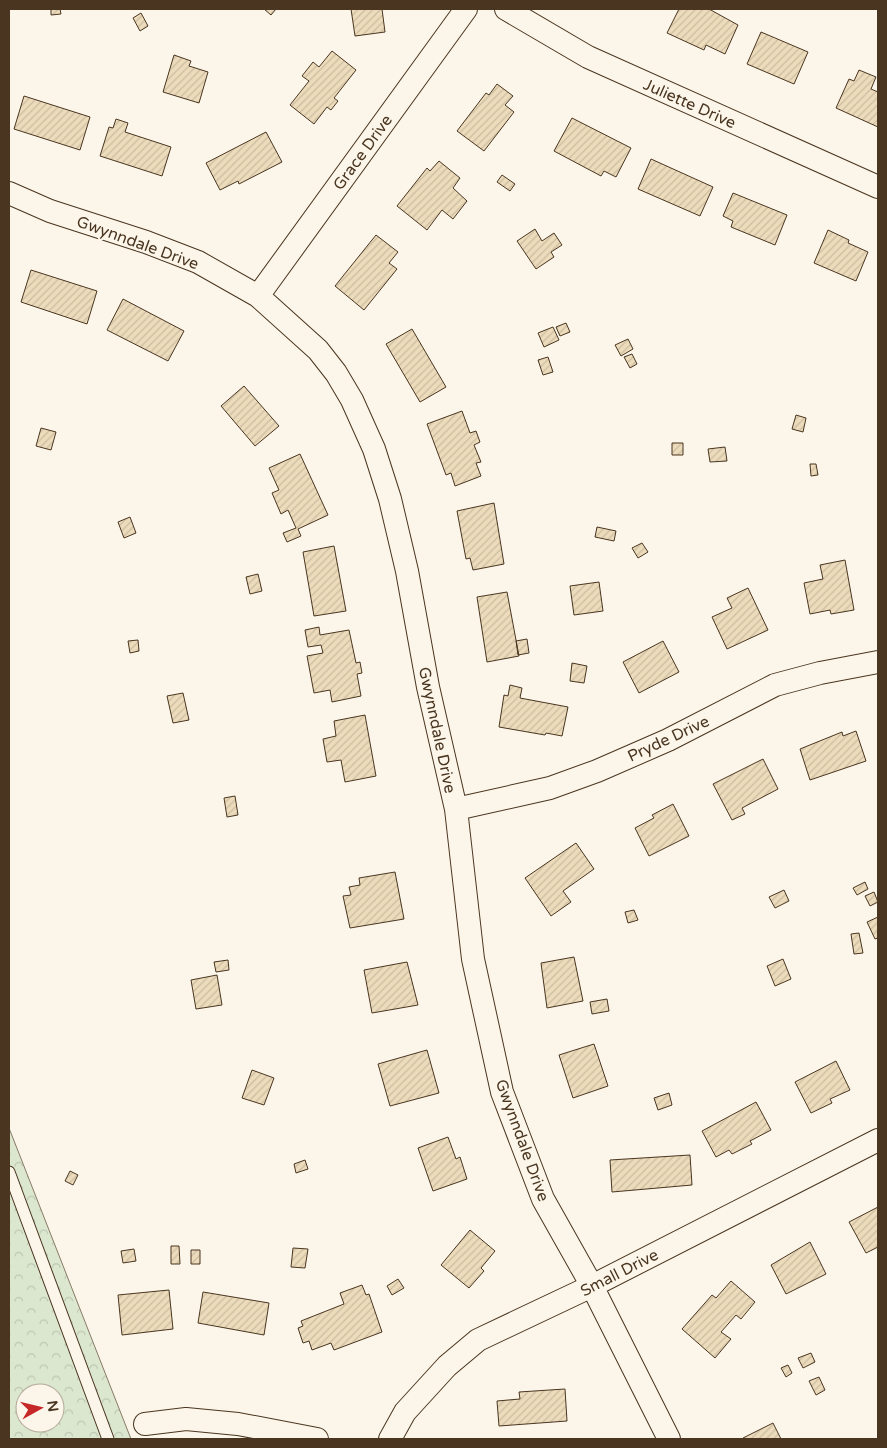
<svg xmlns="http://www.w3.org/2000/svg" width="887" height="1448" viewBox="0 0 887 1448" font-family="'Varela Round',sans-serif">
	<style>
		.park { fill: url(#park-crowns); stroke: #887966; fill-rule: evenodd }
		.building { fill: url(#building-hatch); stroke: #4a3520 }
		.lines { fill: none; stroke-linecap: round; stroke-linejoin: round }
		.lane-casing { stroke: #4a3520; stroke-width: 13 }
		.street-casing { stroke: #4a3520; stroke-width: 24 }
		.lane { stroke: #fbf6e9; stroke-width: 11 }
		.street { stroke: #fbf6e9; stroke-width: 22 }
		.labels { text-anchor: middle; stroke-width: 4; stroke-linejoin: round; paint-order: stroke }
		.street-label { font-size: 16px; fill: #4a3520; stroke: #fbf6e9 }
	</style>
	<defs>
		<pattern id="park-crowns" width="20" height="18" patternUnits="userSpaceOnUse" patternTransform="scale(1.25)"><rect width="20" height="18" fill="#dce7d0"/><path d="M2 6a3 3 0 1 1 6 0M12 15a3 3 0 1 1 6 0" fill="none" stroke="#bec7b2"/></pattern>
		<pattern id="building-hatch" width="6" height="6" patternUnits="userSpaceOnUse" patternTransform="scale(1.25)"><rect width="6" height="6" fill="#ecdcbc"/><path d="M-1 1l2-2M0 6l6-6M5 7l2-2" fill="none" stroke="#ccbda1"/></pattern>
	</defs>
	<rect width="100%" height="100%" fill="#fbf6e9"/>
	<path class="park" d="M9 1128 131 1439H9ZM25 1393H55V1423H25Z"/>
	<path class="building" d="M51 9H60L61 14 51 15Z
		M264 9H276L271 15Z
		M351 9H382L385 32 355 36Z
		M679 9H709L738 25 725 54 706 45 704 50 667 33Z
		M141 13 148 26 140 31 133 18Z
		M761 32 808 52 794 84 747 64Z
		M332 51 356 70 334 98 338 101 331 110 327 107 314 124 290 105 309 81 302 76 313 62 319 67Z
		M174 55 191 61 189 66 208 72 199 103 163 92Z
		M859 70 876 77 871 89 878 92V127L836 108 849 79 854 81Z
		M497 84 513 96 505 105 514 112 484 151 457 131 486 93 489 95Z
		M24 96 90 117 80 150 14 129Z
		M572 118 631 148 616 177 604 171 601 176 554 151Z
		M116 119 128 123 125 132 171 147 162 176 100 156 109 127 113 128Z
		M266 132 282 162 239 184 238 181 220 190 206 163Z
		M651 159 713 187 700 216 638 189Z
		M439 161 460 178 453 188 467 201 453 219 442 210 427 230 397 206 427 168 430 171Z
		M502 175 515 184 510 191 497 182Z
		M733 193 787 215 775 245 731 227 733 221 723 216Z
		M535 229 542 241 554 233 562 245 551 252 554 257 536 269 517 241Z
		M828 230 849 240 848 243 868 252 856 281 814 263Z
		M376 235 398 252 389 263 397 269 364 310 335 286Z
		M31 270 97 291 87 324 21 302Z
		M123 299 184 331 168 361 107 330Z
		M566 323 570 332 560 336 556 327Z
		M553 327 559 340 544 347 538 333Z
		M412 329 446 387 420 402 386 344Z
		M628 339 633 349 621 356 615 345Z
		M632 354 637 364 630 368 624 357Z
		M548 357 553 372 543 375 538 360Z
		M244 386 279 426 255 446 221 406Z
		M462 411 470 433 476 431 480 442 474 445 481 462 476 463 481 476 455 486 451 473 446 475 427 424Z
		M796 415 806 418 803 432 792 429Z
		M41 428 56 432 51 450 36 446Z
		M672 443H683V455H672Z
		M725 447 727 461 710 462 708 449Z
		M300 454 328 515 298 529 301 536 287 542 283 533 296 528 288 510 281 514 272 493 279 490 269 468Z
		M810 464H816L818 475 811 476Z
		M494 503 504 564 473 570 470 558 466 559 457 511Z
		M130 517 136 533 124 538 118 522Z
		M597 527 616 531 614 541 595 537Z
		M642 543 648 552 638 558 632 548Z
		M334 546 346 611 314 616 303 552Z
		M845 560 854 610 831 614 830 610 810 614 804 583 823 579 820 565Z
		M258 574 262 591 250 594 246 577Z
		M599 582 603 611 574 615 570 586Z
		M748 588 768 630 727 649 712 617 732 608 727 598Z
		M507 592 519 656 487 662 477 597Z
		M319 627 320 635 349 630 356 663 360 662 362 673 357 674 361 696 332 702 330 690 314 693 307 656 323 653 321 645 308 647 305 630Z
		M527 639 529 653 518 655 516 641Z
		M138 640 139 651 130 653 128 641Z
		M663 641 679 672 639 693 623 662Z
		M572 663 587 666 584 683 570 681Z
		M510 685 522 688 520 698 568 707 562 736 546 733 545 735 499 727 504 695 508 696Z
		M183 693 189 720 173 723 167 696Z
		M365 715 376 776 345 782 341 760 327 762 323 739 336 736 334 721Z
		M856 731 866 761 810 780 800 749 842 732 843 736Z
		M763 759 778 789 742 808 745 814 732 820 713 784Z
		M235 796 238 815 227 817 224 798Z
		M673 804 689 836 649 856 635 828 654 818 652 815Z
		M576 843 594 869 563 891 571 902 551 916 525 878Z
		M395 872 404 919 350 928 343 896 351 895 349 887 360 885 359 878Z
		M865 882 868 889 857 895 853 888Z
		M784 890 789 901 775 908 769 897Z
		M874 892 878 902 870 906 865 896Z
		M634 910 638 920 628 923 625 912Z
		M878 917V938L875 939 867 922Z
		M859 933 863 953 854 954 851 934Z
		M574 957 583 1001 547 1008 541 963Z
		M783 959 791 979 775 986 767 966Z
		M228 960 229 970 216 972 214 962Z
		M407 962 418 1005 372 1013 364 970Z
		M217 975 222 1005 196 1009 191 980Z
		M607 999 609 1011 592 1014 590 1002Z
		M594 1044 608 1086 573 1098 559 1055Z
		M427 1050 439 1093 390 1106 378 1064Z
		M836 1061 850 1090 830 1099 832 1103 811 1113 795 1082Z
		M252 1070 274 1078 264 1105 242 1098Z
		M669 1093 672 1105 658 1110 654 1098Z
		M756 1102 771 1130 750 1141 752 1144 732 1154 729 1150 716 1157 702 1131Z
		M448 1137 456 1159 460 1157 467 1179 433 1191 418 1148Z
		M690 1155 692 1185 612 1192 610 1160Z
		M305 1160 308 1169 296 1173 294 1164Z
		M70 1171 78 1175 73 1185 65 1181Z
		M878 1207V1247L866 1253 849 1222Z
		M470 1230 495 1251 481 1268 484 1271 469 1288 441 1265Z
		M810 1242 826 1274 786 1294 771 1265Z
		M171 1246H179L180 1264H171Z
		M293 1248 308 1249 305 1268 291 1267Z
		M134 1249 136 1261 123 1263 121 1251Z
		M191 1250H200V1264H191Z
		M398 1279 404 1288 392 1295 387 1286Z
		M731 1281 755 1302 741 1319 736 1315 721 1332 731 1339 715 1358 682 1329 712 1295 716 1298Z
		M362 1285 366 1295 369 1294 382 1332 334 1350 331 1343 312 1350 309 1341 303 1343 298 1328 303 1326 301 1321 344 1304 340 1293Z
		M169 1290 173 1329 122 1335 118 1295Z
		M203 1292 269 1303 264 1335 198 1323Z
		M811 1353 815 1362 803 1368 798 1358Z
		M788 1365 792 1373 786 1377 781 1368Z
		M819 1377 825 1390 816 1395 809 1381Z
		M565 1389 567 1421 499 1426 497 1401 520 1399 519 1392Z
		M773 1423 781 1439H744L743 1438Z"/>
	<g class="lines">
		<defs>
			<path id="lane" d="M9 1172 108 1439"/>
			<path id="street" d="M506 9 588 57 878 187
				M9 193 50 211 146 242 198 262 258 296 318 350 336 373 352 400 374 449 390 499 407 571 428 687 456 809 473 959 502 1092 543 1199 592 1286 669 1439
				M258 296 466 9
				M456 809 550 788 597 771 668 740 775 685 820 673 878 662
				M145 1424 186 1419 238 1424 317 1439
				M390 1439 405 1412 447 1366 478 1340 592 1286 878 1140"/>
		</defs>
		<use href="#lane" class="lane-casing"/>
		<use href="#street" class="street-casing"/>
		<use href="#lane" class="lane"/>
		<use href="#street" class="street"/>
	</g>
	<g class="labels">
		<g class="street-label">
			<text transform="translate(690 103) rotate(24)" y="6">Juliette Drive</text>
			<text transform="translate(362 152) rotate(-54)" y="6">Grace Drive</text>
			<text transform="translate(138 242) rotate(20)" y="6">Gwynndale Drive</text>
			<text transform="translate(438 730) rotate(78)" y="6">Gwynndale Drive</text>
			<text transform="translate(668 738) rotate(-25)" y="6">Pryde Drive</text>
			<text transform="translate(523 1140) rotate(70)" y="6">Gwynndale Drive</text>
			<text transform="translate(619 1272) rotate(-27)" y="6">Small Drive</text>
		</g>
	</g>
	<rect width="887" height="1448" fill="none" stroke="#4a3520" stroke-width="20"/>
	<g transform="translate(40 1408) rotate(82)"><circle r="24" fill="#fbf6e9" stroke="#b4a999"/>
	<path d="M0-4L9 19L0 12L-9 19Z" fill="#c62828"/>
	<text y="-8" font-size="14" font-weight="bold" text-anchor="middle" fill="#4a3520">N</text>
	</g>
</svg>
